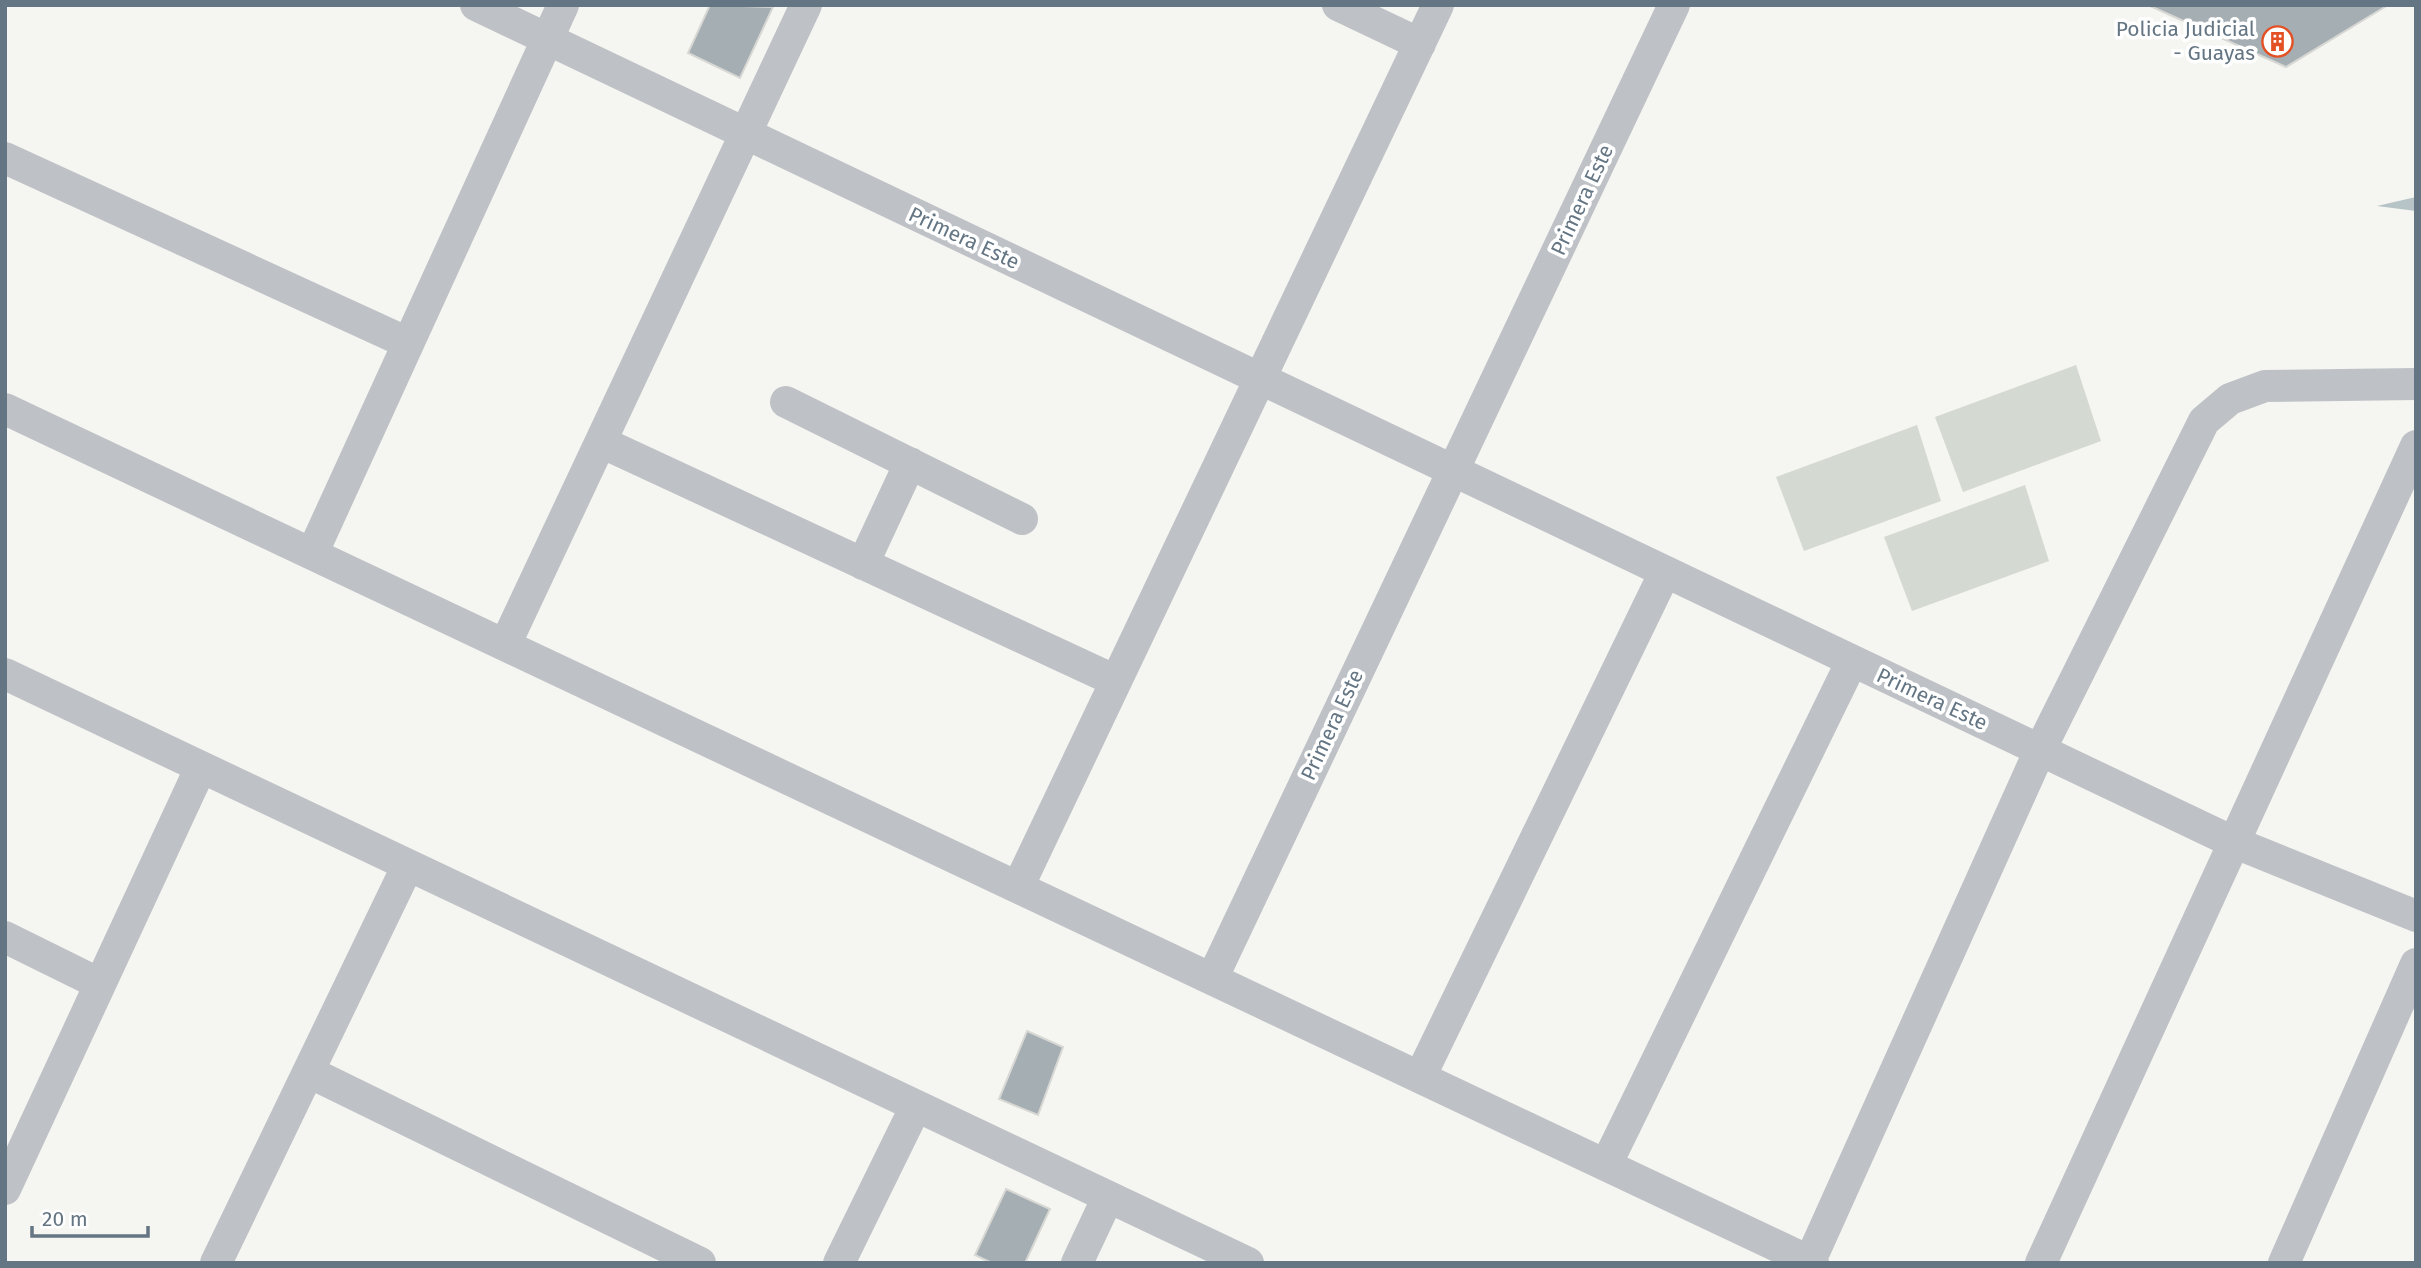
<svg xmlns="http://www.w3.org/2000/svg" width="2421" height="1268" viewBox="0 0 2421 1268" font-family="'Fira Sans',sans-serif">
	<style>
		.green { fill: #d4dad1 }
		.water { fill: #b6c3c7 }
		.building { fill: #a5aeb3; stroke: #d7d7d4; stroke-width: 2 }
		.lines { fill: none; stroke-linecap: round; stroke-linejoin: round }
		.minor { stroke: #bec2c6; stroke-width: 32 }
		.labels { text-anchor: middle; stroke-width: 7; stroke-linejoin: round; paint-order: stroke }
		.poi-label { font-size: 21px; fill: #647583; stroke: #fff; text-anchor: end }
		.street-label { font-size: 21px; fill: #647583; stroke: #fff }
	</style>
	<rect width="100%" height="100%" fill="#f5f5f1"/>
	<path class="green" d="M2076 365 2101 441 1963 492 1935 417Z
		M1917 425 1941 501 1804 551 1776 477Z
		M2025 485 2049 561 1912 611 1884 537Z"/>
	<path class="water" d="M2416 197V211L2377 206Z"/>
	<path class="building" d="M710 5 773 7 740 78 688 53Z
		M2148 5H2388L2286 67Z
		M1027 1031 1063 1047 1038 1115 999 1099Z
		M1006 1189 1050 1209 1025 1263H992L975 1255Z"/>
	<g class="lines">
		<path class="minor" d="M476 5 2233 842 2416 916
			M1338 5 1420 44
			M5 158 408 343
			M786 402 1022 519
			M5 409 1813 1263
			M601 442 1116 681
			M312 554 563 5
			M863 564 910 463
			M505 645 806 5
			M5 674 1248 1263
			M1018 887 1438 5
			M5 937 100 984
			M1212 979 1674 5
			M309 1072 700 1263
			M1420 1077 1665 572
			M1606 1165 1852 661
			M5 1189 201 767
			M1810 1261 2040 750 2204 421 2230 399 2265 386 2416 384
			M216 1263 408 865
			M839 1263 916 1106
			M1077 1263 1108 1197
			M2041 1263 2416 446
			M2284 1263 2416 964"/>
	</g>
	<defs>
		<symbol id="building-ring" viewBox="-11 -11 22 22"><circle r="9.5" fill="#fff" stroke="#e35024" stroke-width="1.5"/><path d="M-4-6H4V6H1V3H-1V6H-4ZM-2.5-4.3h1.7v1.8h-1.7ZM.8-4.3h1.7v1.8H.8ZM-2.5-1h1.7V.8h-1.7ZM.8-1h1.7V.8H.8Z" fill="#e35024"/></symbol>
	</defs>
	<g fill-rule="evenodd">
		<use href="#building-ring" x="2260" y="24" width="35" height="35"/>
	</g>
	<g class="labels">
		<g class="poi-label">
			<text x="2255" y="36">Policia Judicial<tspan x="2255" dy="24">- Guayas</tspan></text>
		</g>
		<g class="street-label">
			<text transform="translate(1582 200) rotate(-65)" y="7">Primera Este</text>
			<text transform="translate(964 238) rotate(25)" y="7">Primera Este</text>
			<text transform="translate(1932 699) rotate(25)" y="7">Primera Este</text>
			<text transform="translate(1332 725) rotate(-65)" y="7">Primera Este</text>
		</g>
	</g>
	<rect width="2421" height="1268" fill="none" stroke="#647583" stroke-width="14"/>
	<path d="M32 1226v10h116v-10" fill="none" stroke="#647583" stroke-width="3.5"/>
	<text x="42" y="1226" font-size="21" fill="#647583" stroke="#ffffff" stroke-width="5" paint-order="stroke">20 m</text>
</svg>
